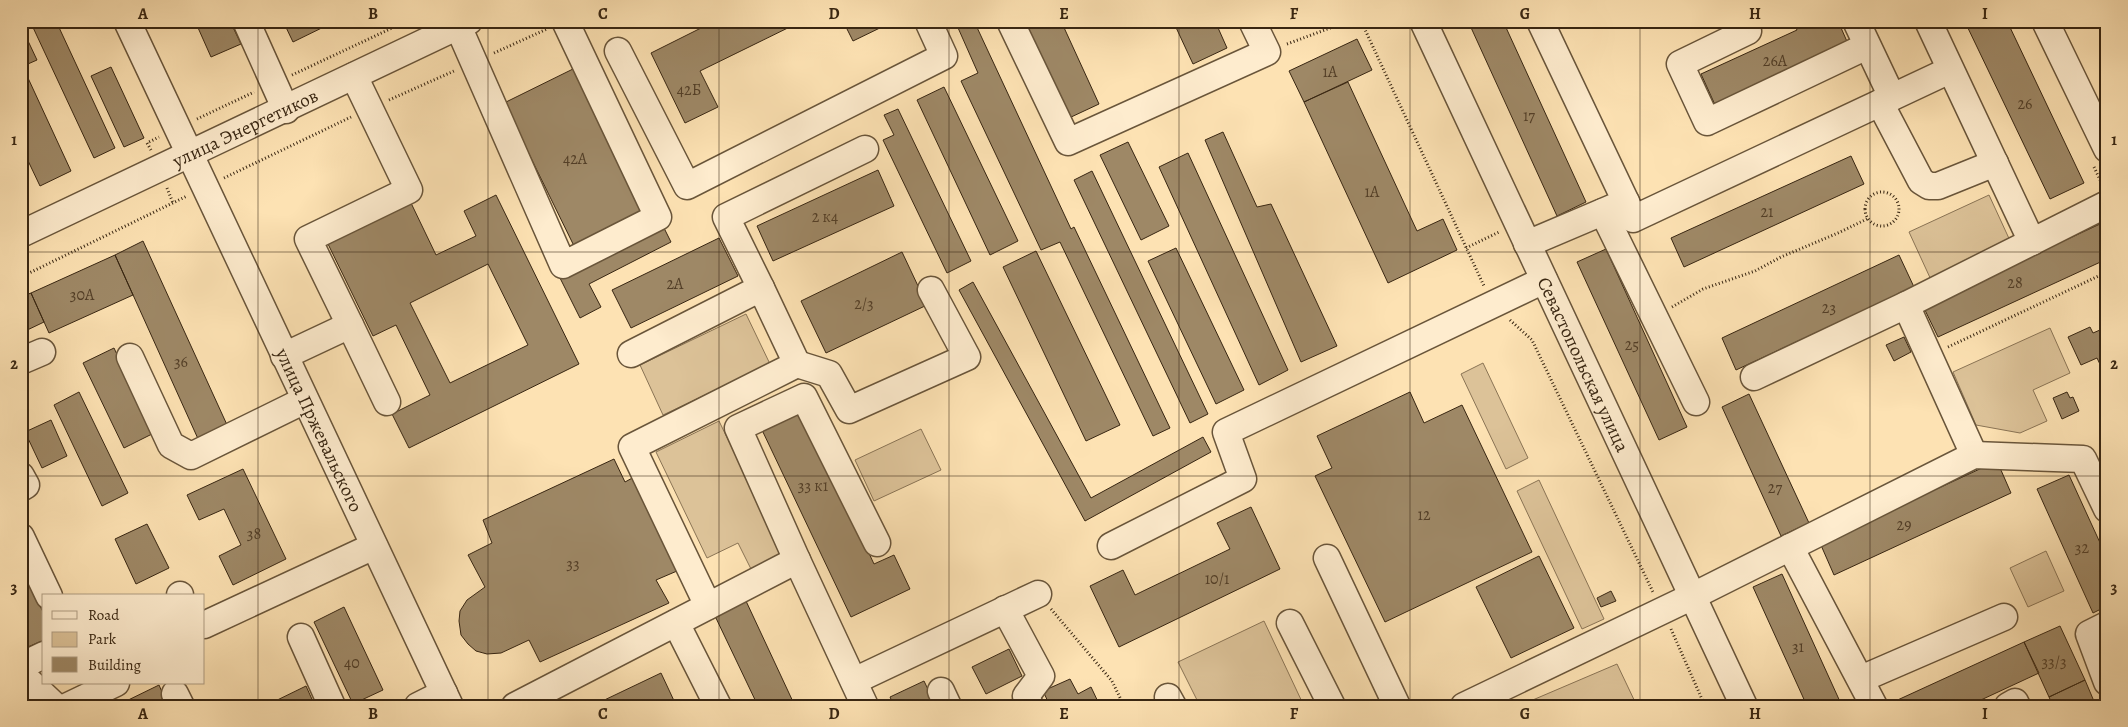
<svg xmlns="http://www.w3.org/2000/svg" width="2128" height="727" viewBox="0 0 2128 727" font-family="Alegreya,serif">
	<style>
		.green { fill: #dcc298; stroke: #8a7455 }
		.building { fill: #9e8866; stroke: #382612; fill-rule: evenodd }
		.lines { fill: none; stroke-linecap: round; stroke-linejoin: round }
		.minor-casing { stroke: #69553a; stroke-width: 29 }
		.path { stroke: #382612; stroke-width: 3; stroke-dasharray: 1 2.5; stroke-linecap: butt }
		.minor { stroke: #feecce; stroke-width: 26 }
		.grid { fill: none; stroke: #382612; stroke-width: 1; stroke-opacity: 0.55 }
		.labels { text-anchor: middle; stroke-width: 4.5; stroke-linejoin: round; paint-order: stroke }
		.number-label { font-size: 16px; fill: #523e27 }
		.street-label { font-size: 19px; fill: #382612; stroke: #feecce }
		.neatline { fill: none; stroke: #382612; stroke-width: 2 }
		.grid-label { font-size: 16px; text-anchor: middle; font-weight: bold; fill: #382612 }
	</style>
	<rect width="100%" height="100%" fill="#fde2b3"/>
	<filter id="stains"><feTurbulence type="fractalNoise" baseFrequency=".004" numOctaves="4"/><feColorMatrix values="0 0 0 0 .2 0 0 0 0 .09 0 0 0 0 .02 0 0 0 .5 -.17"/></filter>
	<radialGradient id="worn" r=".72"><stop offset=".6" stop-color="#630" stop-opacity="0"/><stop offset="1" stop-color="#630" stop-opacity=".3"/></radialGradient>
	<path class="green" d="M1989 195 2012 245 1932 282 1909 232Z
		M746 314 770 364 663 415 640 365Z
		M2050 328 2070 373 2033 390 2047 421 2020 433 1976 425 1953 372Z
		M1483 363 1528 458 1506 469 1461 374Z
		M719 421 783 553 751 569 738 543 707 558 656 452Z
		M921 429 941 470 874 501 855 460Z
		M1539 480 1604 619 1582 629 1517 491Z
		M2046 551 2064 591 2028 607 2010 568Z
		M1264 621 1304 706H1200L1178 662Z
		M1617 664 1637 706H1519L1528 702Z"/>
	<path class="building" d="M30 21H56L115 148 94 158Z
		M195 21H230L241 44 211 57Z
		M283 21H336L293 42Z
		M715 21H802L700 71 718 107 685 123 651 53Z
		M843 21H884L886 25 853 41Z
		M955 21H974L1071 229 1074 227 1170 428 1153 436 1060 242 1041 250 961 81 978 73Z
		M1023 21H1061L1099 104 1069 118Z
		M1173 21H1215L1227 48 1193 64Z
		M1468 21H1503L1586 202 1557 216Z
		M1793 21H1808L1810 24 1816 21H1838L1849 46 1716 107 1701 74 1797 30Z
		M1971 21H2007L2084 183 2050 199 1966 24Z
		M21 26 37 60 21 67Z
		M1357 39 1372 70 1304 102 1289 71Z
		M111 67 144 138 124 147 91 76Z
		M575 68 646 214 575 248 504 103Z
		M28 78 71 171 40 186 21 146V81Z
		M1348 82 1417 231 1443 219 1457 250 1388 283 1304 102Z
		M944 87 1018 241 990 255 917 100Z
		M898 109 971 261 947 273 883 140 894 135 884 115Z
		M1223 132 1257 207 1271 204 1337 346 1301 362 1205 140Z
		M1128 142 1169 226 1141 240 1100 155Z
		M1188 153 1288 370 1259 385 1159 167Z
		M1851 156 1864 184 1684 267 1671 238Z
		M878 170 894 206 773 261 757 226Z
		M1092 171 1208 414 1190 423 1074 180Z
		M496 195 579 364 409 448 392 414 430 395 396 325 373 336 328 244 411 203 436 255 476 236 464 211ZM488 264 528 345 450 383 410 303Z
		M2100 224 2107 239V259L1938 337 1923 306Z
		M663 226 671 242 589 284 601 307 580 318 560 278Z
		M719 238 738 276 631 328 612 290Z
		M143 241 228 427 199 441 115 255Z
		M1176 248 1244 390 1216 404 1148 261Z
		M1606 249 1687 427 1659 440 1577 262Z
		M1036 251 1120 425 1086 441 1003 267Z
		M902 252 927 305 826 353 801 301Z
		M115 255 133 295 49 333 31 293Z
		M1899 255 1914 287 1736 370 1722 338Z
		M973 282 1091 498 1203 437 1211 452 1085 521 959 290Z
		M31 293 44 322 21 333V297Z
		M2090 327 2093 333 2107 327V379L2097 358 2081 365 2068 337Z
		M1904 337 1911 352 1894 361 1886 345Z
		M114 348 154 433 124 448 83 363Z
		M79 392 128 493 102 506 54 405Z
		M1410 392 1424 423 1462 405 1532 552 1385 622 1315 476 1332 468 1317 436Z
		M2067 392 2070 398 2073 397 2079 411 2062 419 2053 398Z
		M1749 394 1809 523 1781 536 1722 407Z
		M802 411 874 564 894 555 910 589 851 617 762 430Z
		M51 420 67 456 42 468 25 432Z
		M614 459 625 482 636 476 677 571 656 580 669 603 540 662 529 640 501 653 487 654 476 651 468 644 461 635 459 621 460 611 467 600 485 587 468 555 492 543 483 520Z
		M1997 461 2011 493 1834 575 1820 543Z
		M243 469 286 559 233 585 219 556 241 545 224 509 199 520 187 495Z
		M2069 475 2107 558V606L2093 613 2037 489Z
		M1251 507 1280 569 1119 647 1090 586 1123 570 1135 595 1230 549 1217 523Z
		M147 524 169 568 136 584 115 539Z
		M1539 556 1574 628 1511 658 1476 587Z
		M21 567 44 614V640L21 650Z
		M1782 574 1842 706H1807L1753 587Z
		M1611 591 1616 601 1601 607 1597 598Z
		M746 601 795 706H758L715 616Z
		M344 607 383 690 353 704 314 622Z
		M2060 626 2085 680 2049 697 2024 642Z
		M2024 642 2039 673 1968 706H1893L1891 703Z
		M1009 649 1022 676 986 694 972 667Z
		M661 673 676 705 597 706 596 704Z
		M1070 679 1078 694 1091 687 1100 706H1050L1043 691Z
		M2085 680 2096 706H2053L2049 697Z
		M924 681 936 706H894L890 697Z
		M159 685 168 706H116Z
		M306 686 315 706H265Z"/>
	<g class="lines">
		<defs>
			<g id="minor">
				<path id="s1" d="M127 21 450 706"/>
				<path d="M246 21 286 110"/>
				<path d="M1010 21 1068 142 1267 52 1252 21"/>
				<path id="s2" d="M1423 21 1744 706"/>
				<path d="M1743 21 1748 31 1680 64 1707 122 1867 46"/>
				<path d="M1856 21 1892 97"/>
				<path d="M1928 21 2032 242"/>
				<path d="M2045 21 2107 149"/>
				<path d="M458 26 563 265 658 217 565 21"/>
				<path d="M618 51 687 186 944 56 928 21"/>
				<path d="M1880 103 1921 181 1929 186H1938L1995 163"/>
				<path d="M1626 202 1633 219 1950 70"/>
				<path d="M1603 212 1696 402"/>
				<path id="s3" d="M21 234 469 21"/>
				<path d="M1527 244 1626 202 1540 21"/>
				<path d="M761 288 726 217 865 149"/>
				<path d="M1906 305 2107 204"/>
				<path d="M350 325 387 402"/>
				<path d="M631 354 761 288 797 364 632 447 708 606"/>
				<path d="M284 356 350 325 308 239 409 190 354 76"/>
				<path d="M130 357 171 445 191 456 305 400"/>
				<path d="M21 361 42 352"/>
				<path d="M797 364 829 374 849 410 967 357 931 290"/>
				<path d="M1754 377 1906 305 1974 455"/>
				<path d="M21 476 26 485 21 488"/>
				<path d="M21 537 49 596"/>
				<path d="M1111 546 1243 479 1226 432 1544 280"/>
				<path d="M1790 547 1874 706"/>
				<path d="M1327 558 1397 706"/>
				<path d="M180 595V596"/>
				<path d="M1005 609 1041 676 1026 696 1030 706"/>
				<path d="M676 623 718 706"/>
				<path d="M1290 623 1332 706"/>
				<path d="M204 625 374 546"/>
				<path d="M2107 625 2089 634 2107 682"/>
				<path d="M301 637 332 706"/>
				<path d="M21 666 44 655"/>
				<path d="M21 674 55 706"/>
				<path d="M1861 679 2004 617"/>
				<path d="M854 681 1038 594"/>
				<path d="M941 691 948 706"/>
				<path d="M175 694 181 706"/>
				<path d="M1168 697 1173 706"/>
				<path d="M68 706 116 683"/>
				<path d="M418 706 444 693"/>
				<path d="M515 706 797 560"/>
				<path d="M865 706 797 560 738 428 804 397 877 543"/>
				<path d="M1464 706 1693 596 1974 455 2083 459 2107 509"/>
				<path d="M2008 706 2015 702 2017 706"/>
			</g>
		</defs>
		<use href="#minor" class="minor-casing"/>
		<path class="path" d="M1361 21 1484 286
			M1287 44 1349 21
			M494 53 547 29
			M292 75 407 21
			M389 100 454 71
			M197 119 254 92
			M151 150 147 143 159 137
			M2094 167 2102 184
			M224 178 351 117
			M2100 180 2107 176
			M167 188 173 203
			M1865 209a17 17 0 1 1 34 0a17 17 0 1 1-34 0Z
			M1466 248 1499 232
			M21 277 187 196
			M1672 307 1703 289 1755 271 1781 257 1838 233 1867 219
			M1510 320 1532 340 1653 592
			M1948 347 2107 272
			M1051 609 1112 681 1124 706
			M1671 629 1705 706"/>
		<use href="#minor" class="minor"/>
	</g>
	<path class="grid" d="M258 21V706M488 21V706M719 21V706M949 21V706M1179 21V706M1410 21V706M1640 21V706M1870 21V706M21 252H2107M21 476H2107"/>
	<g class="labels">
		<g class="number-label">
			<text x="1775" y="66">26А</text>
			<text x="1330" y="77">1А</text>
			<text x="689" y="95">42Б</text>
			<text x="2025" y="109">26</text>
			<text x="1529" y="121">17</text>
			<text x="575" y="164">42А</text>
			<text x="1372" y="197">1А</text>
			<text x="1767" y="217">21</text>
			<text x="825" y="222">2 к4</text>
			<text x="2015" y="288">28</text>
			<text x="675" y="289">2А</text>
			<text x="82" y="300">30А</text>
			<text x="864" y="309">2/3</text>
			<text x="1829" y="313">23</text>
			<text x="1632" y="350">25</text>
			<text x="181" y="367">36</text>
			<text x="813" y="491">33 к1</text>
			<text x="1775" y="493">27</text>
			<text x="1424" y="520">12</text>
			<text x="1904" y="530">29</text>
			<text x="254" y="539">38</text>
			<text x="2082" y="553">32</text>
			<text x="573" y="569">33</text>
			<text x="1217" y="584">10/1</text>
			<text x="1798" y="652">31</text>
			<text x="2054" y="667">33/3</text>
			<text x="352" y="668">40</text>
		</g>
		<g class="street-label">
			<text dy="7" stroke="none"><textPath href="#s3" startOffset="248">улица Энергетиков</textPath></text>
			<text dy="7" stroke="none"><textPath href="#s2" startOffset="379">Севастопольская улица</textPath></text>
			<text dy="7" stroke="none"><textPath href="#s1" startOffset="452">улица Пржевальского</textPath></text>
		</g>
	</g>
	<rect width="2128" height="727" fill="none" stroke="#fde2b3" stroke-width="55"/>
	<rect x="42" y="594" width="162" height="90" fill="#feecce" stroke="#af9d83"/>
	<rect x="52" y="611" width="25" height="8" fill="#feecce" stroke="#af9d83"/>
	<text x="88" y="620" font-size="15" fill="#382612">Road</text>
	<rect x="52" y="632" width="25" height="15" fill="#dcc298" stroke="#af9d83"/>
	<text x="88" y="644" font-size="15" fill="#382612">Park</text>
	<rect x="52" y="657" width="25" height="15" fill="#9e8866" stroke="#af9d83"/>
	<text x="88" y="670" font-size="15" fill="#382612">Building</text>
	<rect x="28" y="28" width="2072" height="672" class="neatline"/>
	<g class="grid-label">
		<text x="143" y="19">A</text>
		<text x="373" y="19">B</text>
		<text x="603" y="19">C</text>
		<text x="834" y="19">D</text>
		<text x="1064" y="19">E</text>
		<text x="1294" y="19">F</text>
		<text x="1525" y="19">G</text>
		<text x="1755" y="19">H</text>
		<text x="1985" y="19">I</text>
		<text x="14" y="145">1</text>
		<text x="2114" y="145">1</text>
		<text x="14" y="369">2</text>
		<text x="2114" y="369">2</text>
		<text x="14" y="593">3</text>
		<text x="2114" y="593">3</text>
		<text x="143" y="719">A</text>
		<text x="373" y="719">B</text>
		<text x="603" y="719">C</text>
		<text x="834" y="719">D</text>
		<text x="1064" y="719">E</text>
		<text x="1294" y="719">F</text>
		<text x="1525" y="719">G</text>
		<text x="1755" y="719">H</text>
		<text x="1985" y="719">I</text>
	</g>
	<rect width="100%" height="100%" filter="url(#stains)"/>
	<rect width="100%" height="100%" fill="url(#worn)"/>
</svg>
